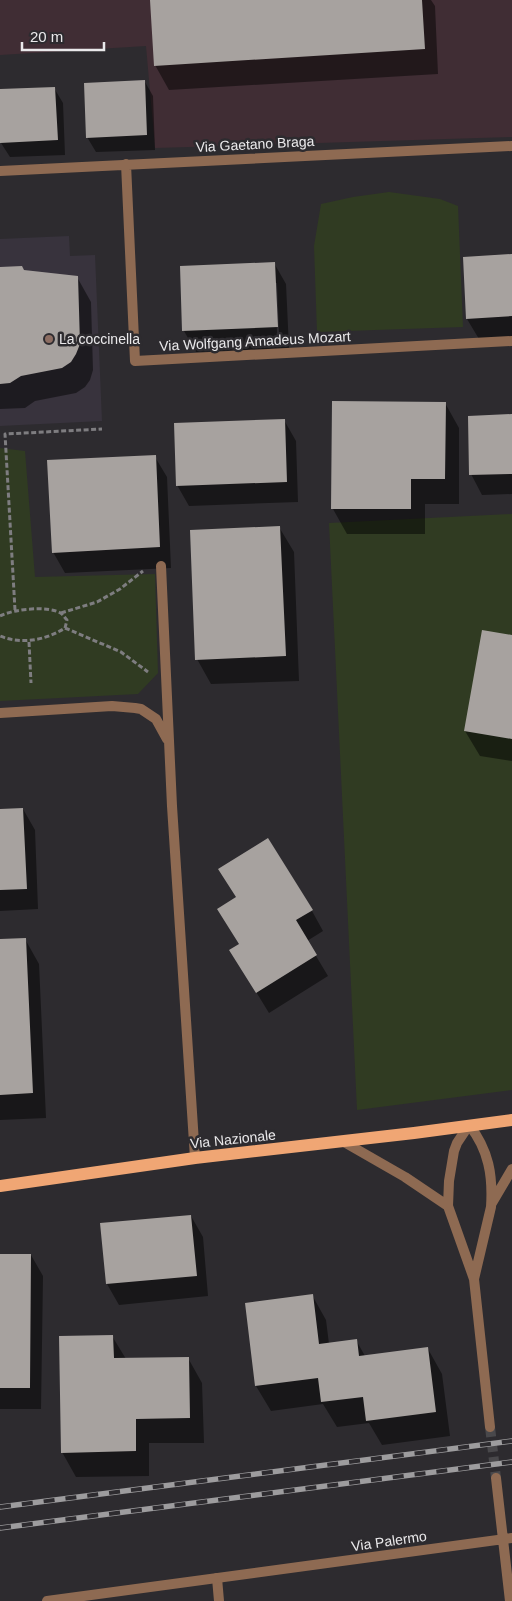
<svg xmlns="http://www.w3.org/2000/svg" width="512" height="1601" viewBox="0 0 512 1601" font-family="Arial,sans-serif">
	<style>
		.industrial { fill: #402d34 }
		.built { fill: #38333d }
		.green { fill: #303b22 }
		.shadow { fill: #0007; fill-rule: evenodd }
		.building { fill: #a7a29f }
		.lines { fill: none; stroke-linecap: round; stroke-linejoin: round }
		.street-tunnel { stroke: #49484b; stroke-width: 10; stroke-dasharray: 10 5; stroke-linecap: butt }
		.path { stroke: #7e7d80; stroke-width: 3; stroke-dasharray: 5 2.5; stroke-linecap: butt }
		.lane { stroke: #8e6a52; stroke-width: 10 }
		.street { stroke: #8e6a52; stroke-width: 10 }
		.primary { stroke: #f0a674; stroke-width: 12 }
		.rail-casing { stroke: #9d9c9e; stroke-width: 5.5 }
		.rail { stroke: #2d2b2f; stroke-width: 4; stroke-dasharray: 11; stroke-linecap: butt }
		.education-dot { fill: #8d6e63; stroke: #2d2b2f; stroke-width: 2 }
		.labels { text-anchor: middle; stroke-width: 5; stroke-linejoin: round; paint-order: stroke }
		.street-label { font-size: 14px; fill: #eae9eb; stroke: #2d2b2f }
		.poi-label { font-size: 14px; fill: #eae9eb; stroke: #2d2b2f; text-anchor: start }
	</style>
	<rect width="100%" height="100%" fill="#2d2b2f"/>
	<path class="industrial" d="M0 0H512V137L155 148 146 46 0 55Z"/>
	<path class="built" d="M69 236 70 256 95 255 102 421 0 426V239Z"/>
	<path class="green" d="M389 192 440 199 458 206 463 327 317 332 314 246 321 204 353 197Z
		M0 448 25 451 35 577 155 574 158 673 138 694 0 701Z
		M512 514V1090L357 1110 329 523Z"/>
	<path class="shadow" d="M151 0H431L435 6 438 74 169 90 155 65Z
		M145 82 153 96 155 150 96 152 87 137Z
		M54 88 63 103 65 155 10 157 1 143 0 91Z
		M512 255V337L479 339 467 319Z
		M274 263 286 284 289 348 196 352 184 331ZM275 283H277L279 333H277Z
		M0 268 77 277 91 302 93 370 90 380 85 387 76 393 35 401 25 408 0 409Z
		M445 403 459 428V504H425V534H347L333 509Z
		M512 416V494L482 495 471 474Z
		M284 420 296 441 298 502 189 506 177 485Z
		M155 457 167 477 171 568 65 573 53 552Z
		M279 527 294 552 299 681 211 684 197 659Z
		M512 637V761L480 756 465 731Z
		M23 809 35 830 38 909 0 911V810Z
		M312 911 323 931 307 941 328 976 269 1013 231 951Z
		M25 939 39 964 46 1118 0 1120V940Z
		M191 1216 203 1237 208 1296 119 1305 107 1284Z
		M0 1255H31L43 1276 41 1409H0Z
		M312 1295 326 1320 329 1344 356 1340 365 1356 428 1349 442 1374 450 1436 382 1445 369 1423 337 1427 323 1404 271 1411 256 1386 246 1304Z
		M112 1336 126 1359 188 1358 202 1383 204 1443H149V1476L76 1477 62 1452Z"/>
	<path class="building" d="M150 0H422L425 49 154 66Z
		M145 80 147 135 86 138 84 83Z
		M55 87 58 140 0 143V89Z
		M512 254V316L466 319 463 257Z
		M275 262 278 327 182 331 180 266Z
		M22 266 24 270 78 276 80 344 76 354 71 362 62 368 21 376 10 383 0 384V267Z
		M332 401 446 402 445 479H411V509H331Z
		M512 414V474L469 475 468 416Z
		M285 419 287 482 176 486 174 423Z
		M156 455 160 547 52 553 47 460Z
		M280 526 286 656 195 660 190 530Z
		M482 630 512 635V739L464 731Z
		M23 808 27 889 0 890V809Z
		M268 838 313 910 296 920 317 955 256 993 229 950 239 944 217 909 236 897 218 869Z
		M26 938 33 1093 0 1095V939Z
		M191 1215 197 1276 106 1284 100 1223Z
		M0 1254H31L30 1388H0Z
		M313 1294 319 1344 357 1339 359 1356 428 1347 436 1412 366 1421 363 1397 321 1402 318 1378 255 1386 245 1303Z
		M113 1335 114 1358 189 1357 190 1418 136 1419V1451L61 1453 59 1336Z"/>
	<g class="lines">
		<path class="street-tunnel" d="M490 1427 496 1478"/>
		<path class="path" d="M15 610 5 434 102 429
			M61 613 97 602 120 589 143 571
			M0 616C13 609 50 605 62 614 64 616 65 618 67 620L65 628C46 640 22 645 0 636
			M65 628 121 652 148 672
			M29 642 31 683"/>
		<path class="lane" d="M217 1578 219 1601"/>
		<path class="street" d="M126 164 135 361 512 341
			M0 171 512 146
			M161 566 172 806 195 1158
			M0 713 112 706 135 708 141 709 156 719 167 739
			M344 1142 405 1177 448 1206
			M492 1203 512 1169
			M474 1279 491 1207C493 1176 489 1150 469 1125L457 1143 454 1151 449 1181 448 1206 474 1279 490 1427
			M496 1478 510 1601
			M47 1601 512 1538"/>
		<path class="primary" d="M0 1186 195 1158 414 1133 512 1120"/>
		<defs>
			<path id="rail" d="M0 1507 512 1441
				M0 1528 512 1462"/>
		</defs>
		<use href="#rail" class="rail-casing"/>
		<use href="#rail" class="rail"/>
	</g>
	<circle class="education-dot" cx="49" cy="339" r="5"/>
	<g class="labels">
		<g class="street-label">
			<text transform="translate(255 144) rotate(-3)" y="5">Via Gaetano Braga</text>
			<text transform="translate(255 341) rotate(-3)" y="5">Via Wolfgang Amadeus Mozart</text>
			<text transform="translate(233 1139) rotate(-6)" y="5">Via Nazionale</text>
			<text transform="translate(389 1541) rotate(-8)" y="5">Via Palermo</text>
		</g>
		<g class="poi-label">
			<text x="59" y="344">La coccinella</text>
		</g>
	</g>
	<path d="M22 42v8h82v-8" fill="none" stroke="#eae9eb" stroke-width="2.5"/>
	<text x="30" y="42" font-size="15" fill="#eae9eb" stroke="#2d2b2f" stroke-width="4" paint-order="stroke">20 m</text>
</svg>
